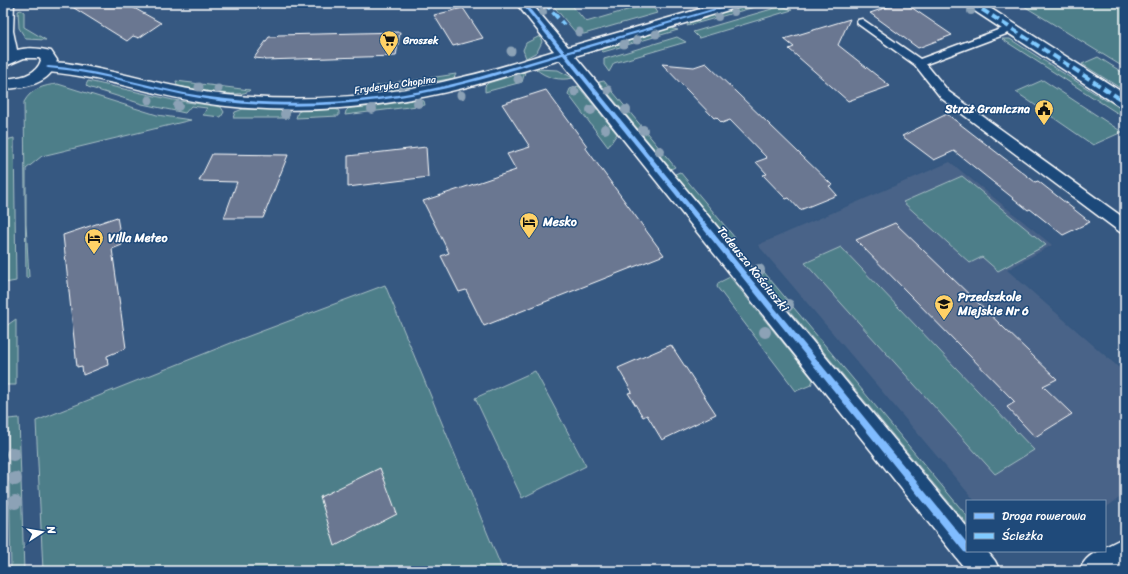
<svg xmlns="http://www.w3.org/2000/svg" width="1128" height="574" viewBox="0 0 1128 574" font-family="Sriracha,sans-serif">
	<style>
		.built { fill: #4a6488 }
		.green { fill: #4e7e89; stroke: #a6bec4 }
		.building { fill: #6b7791; stroke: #fff }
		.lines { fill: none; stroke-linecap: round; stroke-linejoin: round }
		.lane-casing { stroke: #fff; stroke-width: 3 }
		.street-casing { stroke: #fff; stroke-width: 3 }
		.secondary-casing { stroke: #fff; stroke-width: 3 }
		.lane { fill: #1f4a7a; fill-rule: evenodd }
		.street { fill: #1f4a7a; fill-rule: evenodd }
		.secondary { fill: #1f4a7a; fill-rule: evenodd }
		.quiet { stroke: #80caff; stroke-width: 4; stroke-dasharray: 8 4; stroke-linecap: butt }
		.cycleway-casing { stroke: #1f4a7a; stroke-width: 2 }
		.cycleway { fill: #80bcff; fill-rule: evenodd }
		.tree { fill: #8ca2b6 }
		.labels { text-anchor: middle; stroke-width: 3; stroke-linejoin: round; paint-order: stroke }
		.far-poi-label { font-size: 10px; font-weight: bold; fill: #fff; stroke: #1f4a7a; text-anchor: start }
		.far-street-label { font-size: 10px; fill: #fff; stroke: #1f4a7a }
		.poi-label { font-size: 12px; font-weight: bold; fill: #fff; stroke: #1f4a7a; text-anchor: start }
		.street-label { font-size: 12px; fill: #fff; stroke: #1f4a7a }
	</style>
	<rect width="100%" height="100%" fill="#365881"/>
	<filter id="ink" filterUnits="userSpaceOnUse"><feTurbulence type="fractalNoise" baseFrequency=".025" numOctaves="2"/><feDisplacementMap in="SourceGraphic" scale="8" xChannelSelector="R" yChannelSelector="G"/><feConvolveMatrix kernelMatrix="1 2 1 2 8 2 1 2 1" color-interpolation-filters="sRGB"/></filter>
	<g filter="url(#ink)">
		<path class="built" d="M950 162 1052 245 1007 270 1125 373V494L1105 508V501H975L758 245Z"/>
		<path class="green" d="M551 3H570L586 22 651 3 657 13 584 34 576 33Z
			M754 3H769L687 26 689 22Z
			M1019 3H1125V68Z
			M782 6 792 10 699 38 693 32Z
			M21 10 24 12V27L46 40 26 39 19 28 18 11Z
			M669 28 678 30 603 52 601 50Z
			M540 36 542 42 537 52 526 58 523 50 526 43Z
			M677 37 686 42 614 63 609 72 604 65V59Z
			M1002 39H1010L1107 101 1112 99 1125 107V118Z
			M1098 57 1125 74V91L1082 64Z
			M536 69 558 70 573 78C560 81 546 78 536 69Z
			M525 72 522 82 485 92V86L488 83Z
			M456 74 454 78 384 91 376 86Z
			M1043 80 1122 132 1093 145 1016 92Z
			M88 81 173 100 221 107 224 112 221 117 203 115 207 108 191 106 185 113 142 104 88 87 86 85Z
			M176 81 250 90C241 100 191 88 177 86Z
			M604 81 675 167 671 169 599 82Z
			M58 84 157 115 191 120 42 156 26 169V224L29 277 26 278 24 102C31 89 44 85 58 84Z
			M578 86 617 134 608 147 568 94 570 89Z
			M419 99 424 101 425 105 345 115 346 111 349 108Z
			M243 109 287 110 290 112 288 118H233L235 112Z
			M336 109 339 111V116L296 118 298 112 302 110Z
			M14 138 16 281 5 283 6 140Z
			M680 172 735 238H728L675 174Z
			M962 176 1046 245 998 271 982 257 970 263 903 202Z
			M841 247 1034 450 995 474 805 263Z
			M759 266 967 516V524L754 268Z
			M730 277 813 380 811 385 796 391 717 287 718 283Z
			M385 285 503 571H43L36 421 241 339Z
			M16 319V385H6V326Z
			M535 371 586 466 522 498 475 398Z
			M19 418 24 571H11L8 419Z"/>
		<path class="building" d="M66 3H125L161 23 139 38 133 36 127 41Z
			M899 3H905L952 35 918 48 870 13Z
			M463 8 483 38 453 46 434 15Z
			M850 19 838 45 890 86 848 101 789 49 794 47 784 39Z
			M400 32 396 56 264 60 265 59 254 58 269 37H276L278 35Z
			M706 63 832 185 829 186 837 195 800 210 789 198 786 199 763 175 767 174 756 162 767 158 730 120 722 123 716 117 714 118 662 64 694 67Z
			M546 90 587 146 585 147 664 255 484 326 466 290 459 292 441 256 449 253 423 201 516 170 507 154 530 147 502 104Z
			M947 114 1035 182 1038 181 1090 222 1063 235 1030 209 1028 210 954 151 934 160 902 136Z
			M426 147 428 177 348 187V156Z
			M212 154 288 155 263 218H224L237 182 199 181Z
			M117 217 122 245 112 249 126 348 107 356 108 365 83 375 82 366 77 367 63 235Z
			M895 223 1057 379 1043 386 1072 414 1035 437 1007 407 1015 402 856 240Z
			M671 345 716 414 662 440 647 415 643 417 628 393 632 392 618 368Z
			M380 468 397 514 335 546 320 497Z"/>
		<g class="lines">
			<defs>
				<path id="lane" d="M862 19 920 59 1006 27H1014L1015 29 1014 31 926 64 949 92 1124 218 1125 233 1120 232 941 98 915 65 858 24 857 22 858 20Z"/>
				<path id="street" d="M516 3H531L568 47 721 3H744L742 6 575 56 967 527V551H987L995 561 1000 571H967L560 60C529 69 498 79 467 87 389 107 307 115 226 106 166 100 109 77 48 72L42 71 40 67 42 63 48 62 66 63C120 71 172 89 226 95 305 103 387 97 463 77 494 70 524 60 554 51Z
					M965 3H982L1125 94V108L1119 106 967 6Z
					M1125 537V568L1120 571H1079C1084 560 1092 551 1105 551V547Z"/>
				<path id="secondary" d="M3 3H14L13 31 17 50C29 47 39 48 51 51L57 60C52 84 24 88 3 89V79C17 78 37 76 41 60L39 58H24L3 67Z"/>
			</defs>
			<use href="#lane" class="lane-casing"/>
			<use href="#street" class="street-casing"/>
			<use href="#secondary" class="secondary-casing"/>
			<use href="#lane" class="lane"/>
			<use href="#street" class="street"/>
			<use href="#secondary" class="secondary"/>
			<path class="quiet" d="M545 3 564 25
				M972 3 1125 102"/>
			<defs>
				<path id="cycleway" d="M521 3H525L565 52 733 3H739L567 54 967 543V551H970V552L967 553 964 552 563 55C531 64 499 75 467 83 390 103 306 111 226 102 166 95 109 73 48 68L46 67 48 66C92 69 132 82 175 91 192 95 209 97 226 99 305 108 389 101 465 81 498 72 529 62 561 53Z"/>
			</defs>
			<use href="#cycleway" class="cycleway-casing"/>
			<use href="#cycleway" class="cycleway"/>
		</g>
		<g class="tree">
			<circle cx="971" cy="11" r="4"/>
			<circle cx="543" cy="12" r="4"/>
			<circle cx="734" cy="12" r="4"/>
			<circle cx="718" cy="17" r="4"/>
			<circle cx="579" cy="32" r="4.5"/>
			<circle cx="656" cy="34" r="4.5"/>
			<circle cx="637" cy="40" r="4.5"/>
			<circle cx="624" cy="44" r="4.5"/>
			<circle cx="511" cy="51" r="4.5"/>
			<circle cx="518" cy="79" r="4.5"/>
			<circle cx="401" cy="85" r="4.5"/>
			<circle cx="199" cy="87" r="4.5"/>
			<circle cx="218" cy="89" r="4.5"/>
			<circle cx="608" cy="90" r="4.5"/>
			<circle cx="575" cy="92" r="4.5"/>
			<circle cx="461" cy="95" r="4.5"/>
			<circle cx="149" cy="100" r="4.5"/>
			<circle cx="418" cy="103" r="5"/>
			<circle cx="178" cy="106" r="5"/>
			<circle cx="372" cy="109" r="5"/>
			<circle cx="591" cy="110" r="5"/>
			<circle cx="626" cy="110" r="5"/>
			<circle cx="285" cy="114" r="5"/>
			<circle cx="605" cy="129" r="5"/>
			<circle cx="643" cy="130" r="5"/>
			<circle cx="660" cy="151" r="5"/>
			<circle cx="759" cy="270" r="6"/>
			<circle cx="788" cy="305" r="6"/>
			<circle cx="765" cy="332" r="6"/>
			<circle cx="13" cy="454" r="7"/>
			<circle cx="15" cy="479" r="7"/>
			<circle cx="15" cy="502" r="7"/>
		</g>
	</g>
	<defs>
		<symbol id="supermarket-pin" viewBox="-11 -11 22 30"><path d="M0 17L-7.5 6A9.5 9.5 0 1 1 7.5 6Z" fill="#ffd166" stroke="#1f4a7a"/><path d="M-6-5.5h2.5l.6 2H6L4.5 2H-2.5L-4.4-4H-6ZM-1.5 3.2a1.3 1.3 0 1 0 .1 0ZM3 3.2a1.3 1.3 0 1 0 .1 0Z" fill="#111"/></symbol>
		<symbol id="civic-pin" viewBox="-11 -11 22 30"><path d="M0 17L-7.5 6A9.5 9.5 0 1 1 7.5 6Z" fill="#ffd166" stroke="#1f4a7a"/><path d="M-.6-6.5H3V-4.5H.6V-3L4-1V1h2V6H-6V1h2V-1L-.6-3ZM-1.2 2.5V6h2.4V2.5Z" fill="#111"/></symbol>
		<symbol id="hotel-pin" viewBox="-11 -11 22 30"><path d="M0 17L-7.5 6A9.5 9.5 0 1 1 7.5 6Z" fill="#ffd166" stroke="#1f4a7a"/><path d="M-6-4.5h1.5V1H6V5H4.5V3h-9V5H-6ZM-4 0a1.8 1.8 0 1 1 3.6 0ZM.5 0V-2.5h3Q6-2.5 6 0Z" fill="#111"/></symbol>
		<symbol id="school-pin" viewBox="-11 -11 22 30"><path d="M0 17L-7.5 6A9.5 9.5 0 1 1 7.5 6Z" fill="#ffd166" stroke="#1f4a7a"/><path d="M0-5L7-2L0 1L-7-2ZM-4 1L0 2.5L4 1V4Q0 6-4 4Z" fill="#111"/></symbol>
	</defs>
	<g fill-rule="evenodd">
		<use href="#supermarket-pin" x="378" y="29" width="22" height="30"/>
		<use href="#civic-pin" x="1033" y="98" width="22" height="30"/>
		<use href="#hotel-pin" x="518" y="211" width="22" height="30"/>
		<use href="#hotel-pin" x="83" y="227" width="22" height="30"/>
		<use href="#school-pin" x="933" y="293" width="22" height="30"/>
	</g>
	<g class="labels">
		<g class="far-poi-label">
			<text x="403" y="44">Groszek</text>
		</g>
		<g class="far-street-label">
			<text transform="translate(395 84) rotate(-8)" y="4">Fryderyka Chopina</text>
		</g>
		<g class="poi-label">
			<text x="1030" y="113" text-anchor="end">Straż Graniczna</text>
			<text x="543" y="226">Mesko</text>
			<text x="108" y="242">Villa Meteo</text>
			<text x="958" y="301">Przedszkole<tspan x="958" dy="14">Miejskie Nr 6</tspan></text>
		</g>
		<g class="street-label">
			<text transform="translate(753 269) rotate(51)" y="4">Tadeusza Kościuszki</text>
		</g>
	</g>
	<rect width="1128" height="574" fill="none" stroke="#1f4a7a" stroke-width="16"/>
	<rect x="8" y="8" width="1112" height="558" fill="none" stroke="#fff" stroke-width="1.5" filter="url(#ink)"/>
	<rect x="966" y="500" width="140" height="52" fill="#1f4a7a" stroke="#7992af"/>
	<rect x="974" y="513" width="20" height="6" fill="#80bcff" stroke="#7992af"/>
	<text x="1002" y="520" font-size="12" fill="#ffffff">Droga rowerowa</text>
	<rect x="974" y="533" width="20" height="6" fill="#80caff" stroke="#7992af"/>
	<text x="1002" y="540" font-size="12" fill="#ffffff">Ścieżka</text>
	<g transform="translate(42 532) rotate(78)" stroke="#1f4a7a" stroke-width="3" paint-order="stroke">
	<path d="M0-3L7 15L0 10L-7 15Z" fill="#ffffff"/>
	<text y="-6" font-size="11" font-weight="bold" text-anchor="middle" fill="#ffffff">N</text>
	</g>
</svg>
